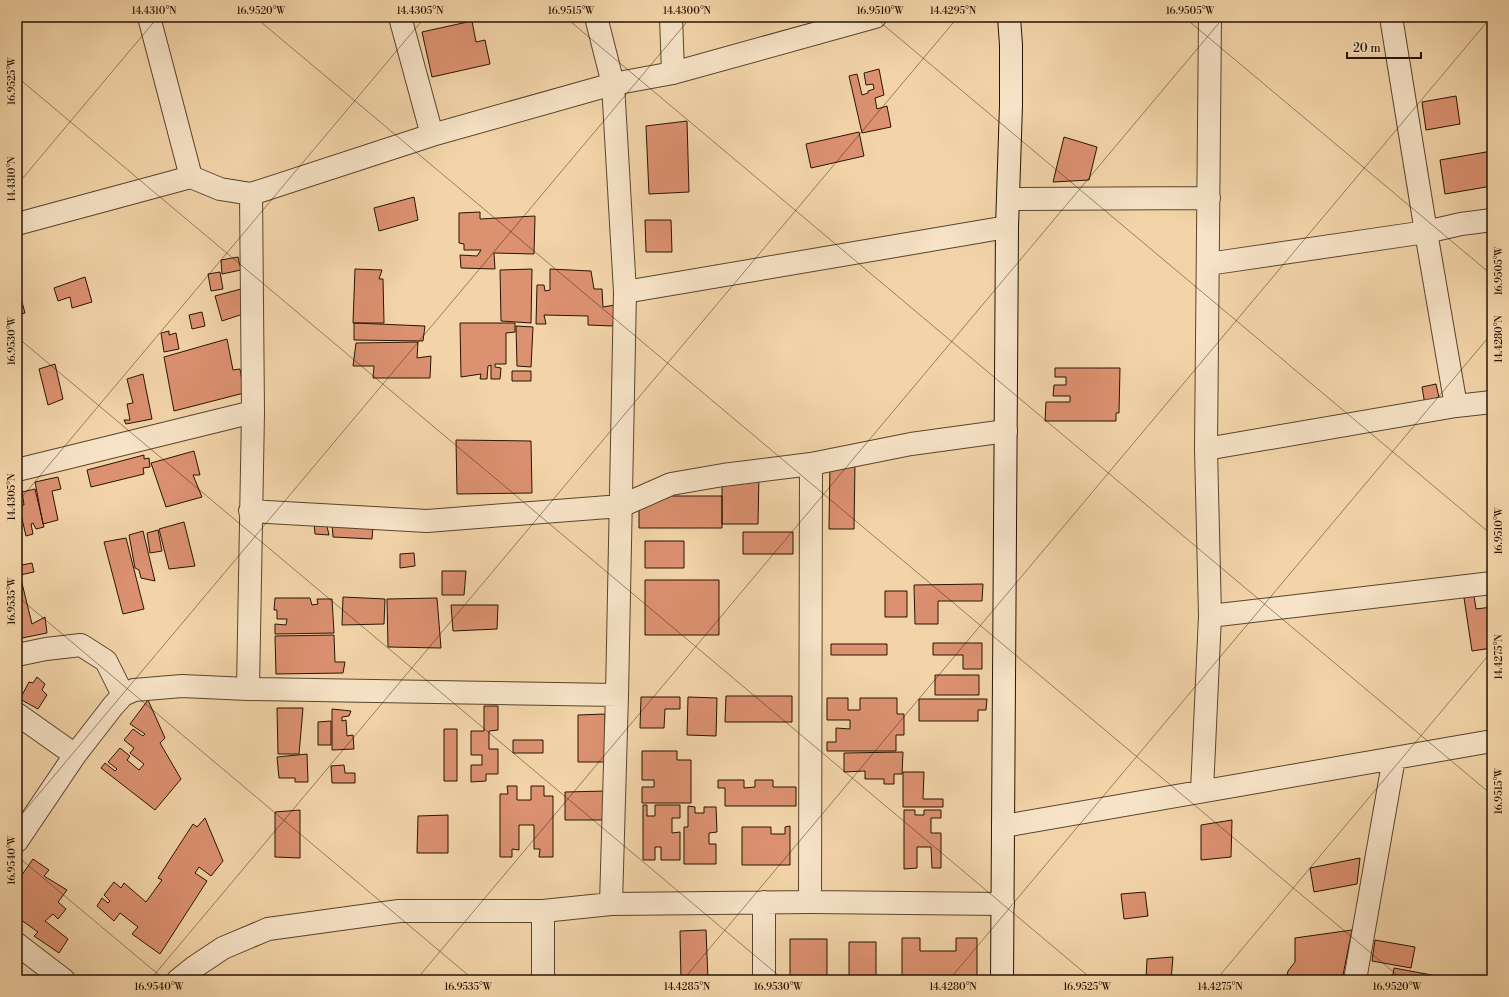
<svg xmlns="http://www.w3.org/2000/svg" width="1509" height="997" viewBox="0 0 1509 997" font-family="'Libre Bodoni',serif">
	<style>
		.building { fill: #dc9171; stroke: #271403 }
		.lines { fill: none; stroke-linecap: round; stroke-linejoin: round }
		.minor-casing { stroke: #5a442c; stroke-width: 24 }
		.secondary-casing { stroke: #271403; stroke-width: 24 }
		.minor { stroke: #f7e3c7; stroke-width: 22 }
		.secondary { stroke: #f7e3c7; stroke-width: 22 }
		.ticks { fill: none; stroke: #271403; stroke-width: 1; stroke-opacity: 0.45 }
		.neatline { fill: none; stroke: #271403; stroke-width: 1.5 }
		.ticks-label { font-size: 10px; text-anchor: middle; fill: #271403 }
	</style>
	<rect width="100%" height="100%" fill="#f3d4a9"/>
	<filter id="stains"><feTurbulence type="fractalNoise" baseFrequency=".005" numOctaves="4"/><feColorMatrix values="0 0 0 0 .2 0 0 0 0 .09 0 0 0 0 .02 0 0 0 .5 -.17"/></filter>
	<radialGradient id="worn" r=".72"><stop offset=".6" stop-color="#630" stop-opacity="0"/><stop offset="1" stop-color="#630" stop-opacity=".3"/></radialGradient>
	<path class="building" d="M472 21 476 42 485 40 490 64 432 77 422 32Z
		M879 69 884 95 875 98 877 109 887 106 891 127 862 133 849 76 857 74 862 95 868 93V91L874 89 873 84 866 85 864 73Z
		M1456 96 1460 124 1426 130 1422 102Z
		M687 121 689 192 649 194 646 126Z
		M859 132 864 156 811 168 806 144Z
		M1064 137 1097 147 1089 180 1053 182Z
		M1492 151V186L1445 194 1440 160Z
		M414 197 418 220 379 231 374 208Z
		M480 212V219L535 216 534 254 494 253 495 269 461 268 460 255 477 256 481 250H464V244L459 243V213Z
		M645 220H671L672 252H646Z
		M238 257 241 270 222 274 221 260Z
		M355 269 382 270 379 279H383L384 323H353Z
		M532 269 531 323 501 321 500 270Z
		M550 269 591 271 594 289H602L603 307 615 305 613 326 588 325V316L544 315 546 324H536L537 285H544L545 291 550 290Z
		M220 272 223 289 211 291 208 274Z
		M85 277 92 302 72 308 70 297 58 301 54 288Z
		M241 289 243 314 222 321 215 296Z
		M17 295H20L25 313 17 315Z
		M202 312 205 326 192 329 189 315Z
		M354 323 425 326 423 341 354 340Z
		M460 323H515V332L506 333V364H495V367L501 368 500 379H491V365L488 366 487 379H480L481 374 461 377Z
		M516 326 533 327 531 367 517 366Z
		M169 331V335L176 333 179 349 164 352 161 333Z
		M227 339 233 370 240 369 244 393 174 411 164 357Z
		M418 342 417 358 431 356 430 378H373L374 366H353L356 343Z
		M55 364 63 399 48 405 39 369Z
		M1055 368H1120L1119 413H1116V421H1045L1046 402H1070V396H1053L1054 385H1066V377H1055Z
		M512 371H531V381H512Z
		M143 374 152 419 126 424 124 420H130L127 404 133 403 127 379Z
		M1436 384 1440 402 1425 405 1422 387Z
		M456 440 531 441 532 493 457 494Z
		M194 451 200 475H193L202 497 166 507 151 463Z
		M144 455V459L149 458 150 467 143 468 144 474 91 487 87 470Z
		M830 463H855L854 529H829Z
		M722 475H759L758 524H722Z
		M58 477 61 489 52 491 58 520 43 524 35 482Z
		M35 489 44 527 36 529 33 523 31 524 33 534 26 536 19 506 24 505 22 492Z
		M639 496H722V528H639Z
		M184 522 195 566 169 569 159 529Z
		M314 522H326L329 535 315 534Z
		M332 523 373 525 372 539 333 537Z
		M158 530 162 551 150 553 147 533Z
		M143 531 155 581 141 578 139 570 135 568 129 535Z
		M743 532H793V554H743Z
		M126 538 144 609 123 614 104 542Z
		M645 541H684V568H645Z
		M414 553 415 566 400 568V554Z
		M32 563 34 572 20 575 32 624 45 617 47 633 17 639V566Z
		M442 571H466L464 595H442Z
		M645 580H719V635H645Z
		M983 584 982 601H938V624H915L914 585Z
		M885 591H907V617H885Z
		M1474 596 1476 609 1492 607V648L1472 651 1464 598Z
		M343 597 385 599 384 624 342 625Z
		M275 598H310L312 605 318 604 317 599H332L334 633 275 634V624L286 625 287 619H277V610H274Z
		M437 598 441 648 388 647 387 599Z
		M451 605H498L497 629 453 631Z
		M334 635 335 662H345L343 673 276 674 275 636Z
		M933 643H982V669H963V655H933Z
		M831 644H887V655H831Z
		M935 675H979V695H935Z
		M37 677 45 684 42 690 47 695 38 709 20 699 29 682 33 683Z
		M726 696H792V722H725Z
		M641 697H680V709H665L664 728H640Z
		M688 697 717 698 716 736 687 735Z
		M827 698H848V710H860V698H897V714H904V735H896V751H827V742H836V728L850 729V720H827Z
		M919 699H987L986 710H978V721H919Z
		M148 700 165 738 160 743 181 779 155 810 101 768 105 763 115 771 117 769 108 762 120 748 130 756 127 760 139 770 144 764 130 753 134 748 124 740 133 729 143 736 145 734 130 724Z
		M484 706H498V730L489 731V749H498V774H486V781L471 782V765H482V755H471V731H484Z
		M277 708H303L299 754H278Z
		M332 709 351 711 349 716 342 717V721L346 720 347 736 353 735 354 749 332 750Z
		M605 714V762H578V715Z
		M331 721V745H318V722Z
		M444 729H457V781H444Z
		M513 740H543V753H513Z
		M642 751H677V760H691V803H642V787H654V780H642Z
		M903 752 902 774H894V784H884V779H865V771L844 772V753Z
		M307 754 308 782H295V778H279L277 757Z
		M344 765 345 773H355V783H332L331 766Z
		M903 772H924L923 799H943V807H903Z
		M718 780H744V788L755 787V780H773V787H796V806H725V788H718Z
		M507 786H517V800H531V786H544V796H553V857H539L540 849H534V825H519V850L512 849V857H500V794H508Z
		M607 791V820H565V792Z
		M643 805H647V816H655V805H680V818H672V833L680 832V860H661V847H655V860H643Z
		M688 806 695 807V813H704V807H716L717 832 709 833V844H716V864H684V827H688Z
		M300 810V858L275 857V812Z
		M904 810H915V815H924V810H941V818H931V833H941V868H932L931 847H917V868L904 869Z
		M448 815V853H417L418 816Z
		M205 818 223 861 211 876 199 867 195 873 207 881 160 954 132 934 138 927 120 913 114 921 97 906 102 898 108 903 110 901 104 895 114 882 121 888 124 883 146 902 162 880 158 878 193 824 197 827Z
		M1232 820 1231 857 1201 860V825Z
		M790 826V865H742V827H771V834H785V827Z
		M1360 858 1357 884 1314 892 1310 868Z
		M33 859 49 870 44 876 67 890 58 902 66 909 58 919 53 914 45 921 68 939 59 953 34 936 38 932 17 917V882Z
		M1145 892 1148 916 1124 919 1121 894Z
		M706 930 708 980H681L680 931Z
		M1352 930 1343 975 1317 980H1286L1288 971 1295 962V938Z
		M902 938H920V951H956V938H977V980H902Z
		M790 939H827V980H790Z
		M1375 940 1415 947 1411 968 1372 961Z
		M849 942H876V980H849Z
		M1173 957 1171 980H1146L1147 959Z
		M1394 968 1437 976 1436 980H1392Z"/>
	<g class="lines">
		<defs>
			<path id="minor" d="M149 17 191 177
				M400 17 432 135
				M596 17 613 84 625 292 617 695 611 904
				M671 17 673 73
				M1391 17 1426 232 1456 406
				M1008 199 1209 198
				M17 224 191 177 220 189 251 194 432 135 613 84 673 73 875 17
				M1208 264 1426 232 1461 224 1492 220
				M625 292 1007 227
				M1206 449 1456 406 1492 402
				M17 470 253 412
				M250 511 427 521 621 506 671 484 723 475 811 464 911 444 1006 431
				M1210 616 1492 583
				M17 655 46 649 81 645 106 661 123 695
				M248 689 253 412 251 194
				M17 714 75 755
				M1202 791 1210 616 1206 449 1210 17
				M1004 826 1492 741
				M17 841 75 755 113 706 123 695 134 690 182 686 248 689 617 695
				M810 902 811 464
				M17 944 64 980
				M178 980 193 968 223 948 268 929 399 911H543L611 904 810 902 1003 904
				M543 980V911
				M764 980V902
				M1355 980 1394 758"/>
			<path id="secondary" d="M1002 980 1007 227 1011 105V45L1009 17"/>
		</defs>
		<use href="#minor" class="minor-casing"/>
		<use href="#secondary" class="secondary-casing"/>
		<use href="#minor" class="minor"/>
		<use href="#secondary" class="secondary"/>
	</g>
	<path class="ticks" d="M255 17 1403 980M565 17 1492 795M874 17 1492 535M1184 17 1492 275M17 77 1093 980M17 185 158 17M17 337 784 980M17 503 425 17M17 596 474 980M17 820 691 17M17 856 165 980M150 980 958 17M416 980 1224 17M683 980 1491 17M949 980 1492 333M1216 980 1492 651M1482 980 1492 969"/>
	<rect width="1509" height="997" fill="none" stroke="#f3d4a9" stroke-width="44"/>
	<path d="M1347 52v6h74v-6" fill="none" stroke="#271403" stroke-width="2"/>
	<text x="1353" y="52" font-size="12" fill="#271403" stroke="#f7e3c7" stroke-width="3" paint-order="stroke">20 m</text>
	<rect x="22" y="22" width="1465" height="953" class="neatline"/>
	<g class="ticks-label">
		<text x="154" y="14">14.4310°N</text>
		<text x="261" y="14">16.9520°W</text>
		<text x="420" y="14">14.4305°N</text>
		<text x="571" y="14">16.9515°W</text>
		<text x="687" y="14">14.4300°N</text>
		<text x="880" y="14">16.9510°W</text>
		<text x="953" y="14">14.4295°N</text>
		<text x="1190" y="14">16.9505°W</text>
		<text transform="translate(11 81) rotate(-90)" y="4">16.9525°W</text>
		<text transform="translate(11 179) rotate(-90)" y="4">14.4310°N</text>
		<text transform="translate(1498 271) rotate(-90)" y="4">16.9505°W</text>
		<text transform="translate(1498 339) rotate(-90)" y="4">14.4280°N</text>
		<text transform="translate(11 341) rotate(-90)" y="4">16.9530°W</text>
		<text transform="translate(11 497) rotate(-90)" y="4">14.4305°N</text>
		<text transform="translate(1498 531) rotate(-90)" y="4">16.9510°W</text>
		<text transform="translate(11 601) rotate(-90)" y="4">16.9535°W</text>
		<text transform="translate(1498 657) rotate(-90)" y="4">14.4275°N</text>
		<text transform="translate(1498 791) rotate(-90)" y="4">16.9515°W</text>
		<text transform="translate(11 860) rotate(-90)" y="4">16.9540°W</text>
		<text x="159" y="990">16.9540°W</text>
		<text x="468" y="990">16.9535°W</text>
		<text x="687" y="990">14.4285°N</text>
		<text x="778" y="990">16.9530°W</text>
		<text x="953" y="990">14.4280°N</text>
		<text x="1087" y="990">16.9525°W</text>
		<text x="1220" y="990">14.4275°N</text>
		<text x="1397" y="990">16.9520°W</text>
	</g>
	<rect width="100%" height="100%" filter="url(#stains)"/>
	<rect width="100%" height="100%" fill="url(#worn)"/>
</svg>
